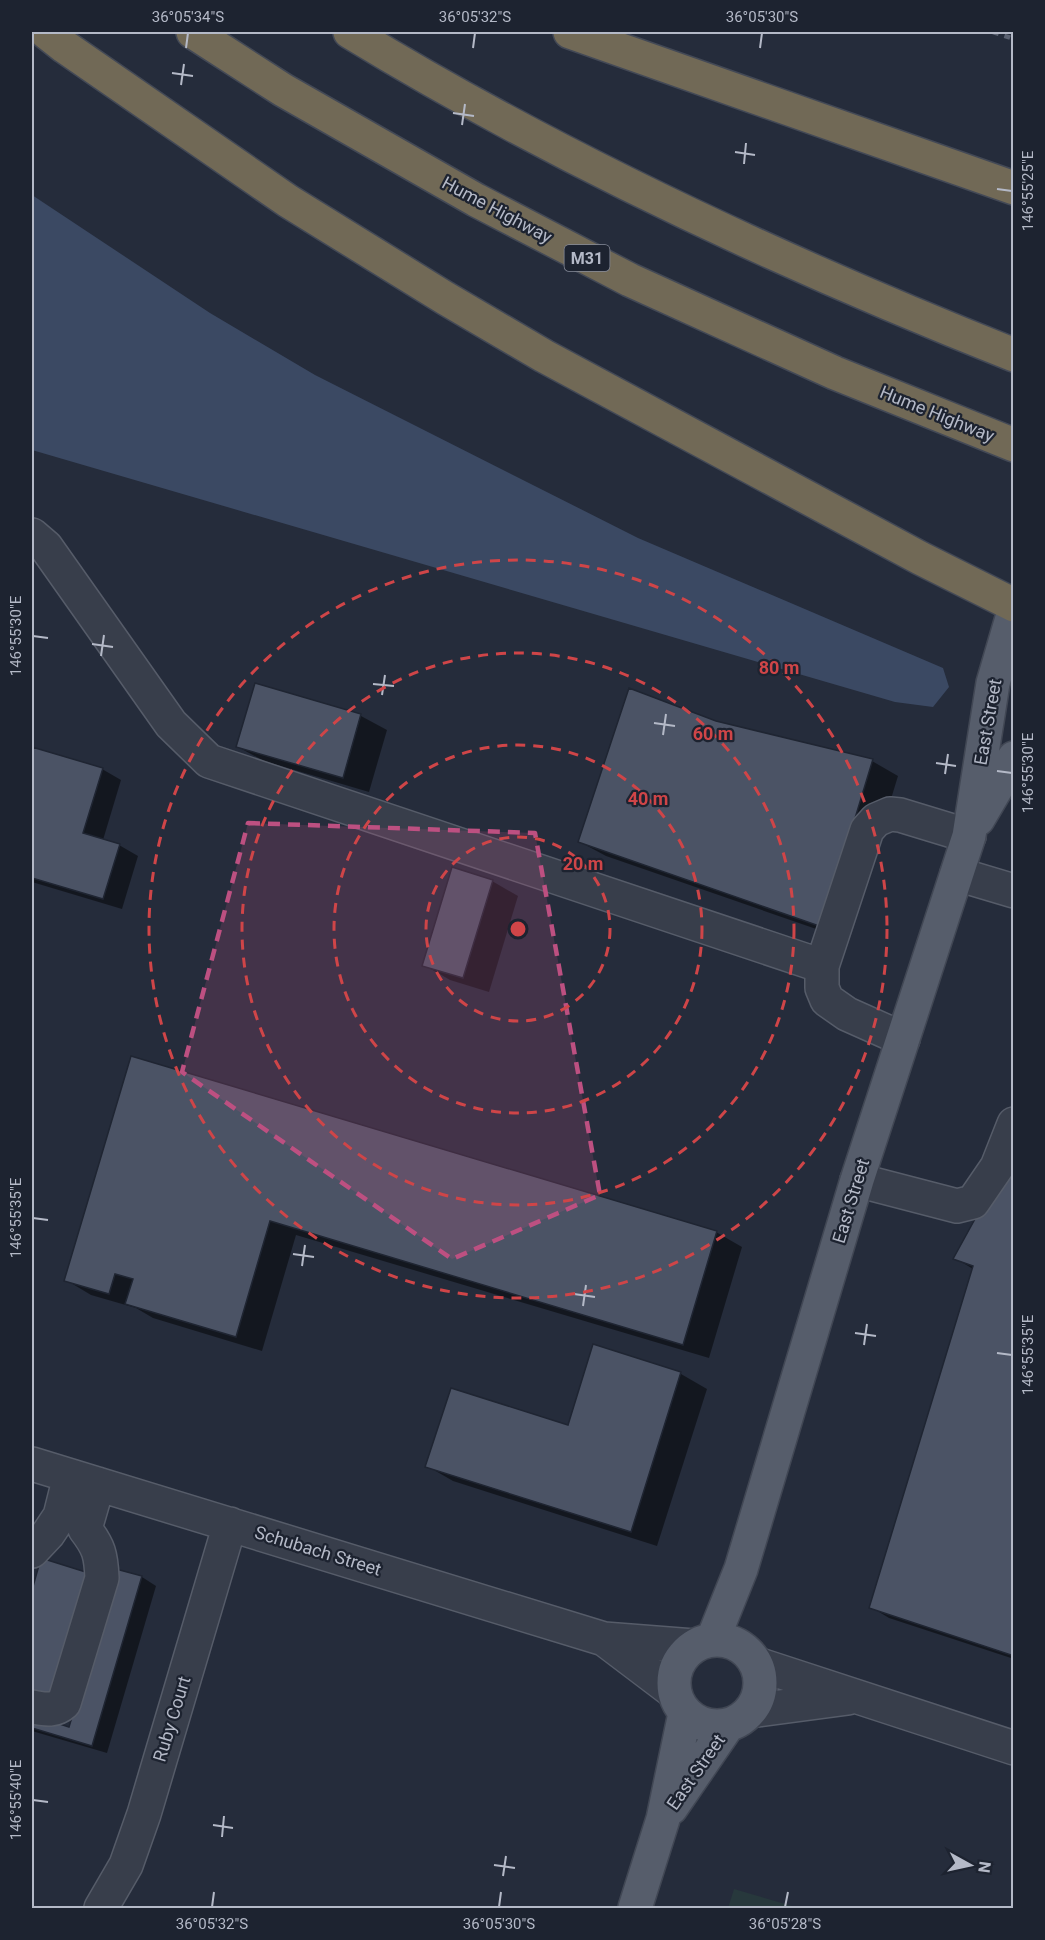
<svg xmlns="http://www.w3.org/2000/svg" width="1045" height="1940" viewBox="0 0 1045 1940" font-family="Roboto,sans-serif">
	<style>
		.green { fill: #27383c }
		.water { fill: #3b4963 }
		.shadow { fill: #0007 }
		.building { fill: #4b5365; stroke: #1f2532; stroke-width: 1.5 }
		.lines { fill: none; stroke-linecap: round; stroke-linejoin: round }
		.minor-casing { stroke: #565c69; stroke-width: 36 }
		.major-casing { stroke: #414754; stroke-width: 36 }
		.highway-casing { stroke: #434956; stroke-width: 36 }
		.minor { stroke: #383e4b; stroke-width: 33 }
		.major { stroke: #565d6b; stroke-width: 33 }
		.highway { stroke: #716956; stroke-width: 33 }
		.rail { stroke: #5b6272; stroke-width: 4.5; stroke-dasharray: 6 6; stroke-linecap: butt }
		.marked { fill: #bd5081; fill-opacity: 0.2; stroke: #bd5081; stroke-width: 4.5; stroke-dasharray: 12 8; stroke-linejoin: round }
		.ticks { fill: none; stroke: #b4b9c7; stroke-width: 2 }
		.ring { fill: none; stroke: #cf4548; stroke-width: 3; stroke-dasharray: 10 8 }
		.labels { text-anchor: middle; stroke-width: 4.5; stroke-linejoin: round; paint-order: stroke }
		.shield { fill: #1d2330; stroke: #878c9a; stroke-width: 1.5 }
		.shield-label { font-size: 16px; font-weight: bold; fill: #b4b9c7 }
		.street-label { font-size: 18px; fill: #b4b9c7; stroke: #1d2330 }
		.centre { fill: #cf4548; stroke: #1d2330; stroke-width: 3 }
		.ring-label { font-size: 18px; text-anchor: middle; font-weight: bold; fill: #cf4548; stroke: #1d2330; stroke-width: 4.5; stroke-linejoin: round; paint-order: stroke }
		.neatline { fill: none; stroke: #b4b9c7; stroke-width: 2 }
		.ticks-label { font-size: 15px; text-anchor: middle; fill: #b4b9c7 }
	</style>
	<rect width="100%" height="100%" fill="#252c3b"/>
	<path class="green" d="M734 1889 799 1908H728Z"/>
	<path class="water" d="M32 195 210 313 315 375 638 538 943 668 949 687 933 707 895 702 32 450Z"/>
	<path class="shadow" d="M256 685 361 716 387 730 369 792 264 761 238 747Z
		M716 723 872 761 898 776 848 940 606 856 580 842Z
		M32 748 102 769 121 780 103 840 119 845 138 856 122 909 32 882Z
		M492 881 518 896 489 992 450 980 424 965Z
		M132 1057 716 1232 742 1247 709 1358 296 1235 262 1351 153 1318 136 1308 91 1295 66 1280Z
		M1014 1151V1659L889 1618 871 1607 973 1269 955 1258Z
		M594 1346 681 1374 707 1389 657 1546 453 1481 427 1466 569 1426Z
		M42 1560 106 1583 32 1696V1595Z
		M142 1577 156 1586 107 1753 32 1731V1717L70 1729Z"/>
	<path class="building" d="M255 683 361 714 343 778 236 747Z
		M629 688 716 721 873 759 822 927 578 842Z
		M32 747 103 768 83 833 120 844 103 899 32 878Z
		M452 867 493 880 463 978 422 966Z
		M131 1056 717 1231 683 1345 270 1221 236 1337 125 1304 133 1279 115 1274 109 1294 64 1281Z
		M1014 1148V1656L869 1608 973 1266 953 1259Z
		M593 1344 681 1372 631 1532 425 1467 451 1388 568 1425Z
		M41 1558 92 1574 52 1700 32 1693V1590Z
		M116 1569 142 1576 92 1746 32 1728V1715L69 1727Z"/>
	<g class="lines">
		<defs>
			<path id="minor" d="M32 535 46 547 171 724 209 761 822 966
				M957 874 1014 891
				M903 1039 847 1014 827 1000 822 988V966L867 830 876 820 890 814 900 815 969 836
				M857 1180 957 1206 973 1202 997 1167 1014 1124
				M32 1464 604 1639 694 1646
				M32 1551 48 1534 60 1516 70 1476
				M604 1639 674 1692
				M757 1664 1014 1748
				M32 1707C44 1709 54 1712 64 1703L102 1578C101 1555 99 1547 85 1529L98 1484
				M750 1711 848 1698
				M101 1908 126 1865 144 1814 230 1524"/>
			<path id="major" d="M978 819 1014 758
				M713 1639 741 1569 857 1180 969 836 993 683 1014 611
				M674 1683a43 43 0 1 1 86 0a43 43 0 1 1-86 0Z
				M671 1808 728 1725
				M635 1908 663 1819 685 1713"/>
			<path id="highway" d="M46 32 65 47 288 201 445 298 544 356 920 558 1014 605
				M193 32 283 90 476 200 630 280 835 373 1014 445
				M350 32C560 160 785 264 1014 355
				M570 32 1014 188"/>
		</defs>
		<use href="#minor" class="minor-casing"/>
		<use href="#major" class="major-casing"/>
		<use href="#highway" class="highway-casing"/>
		<use href="#minor" class="minor"/>
		<use href="#major" class="major"/>
		<use href="#highway" class="highway"/>
		<path class="rail" d="M993 32 1014 39"/>
	</g>
	<path class="marked" d="M248 823 535 833 600 1195 452 1259 182 1072Z"/>
	<path class="ticks" d="M186 48 188 33M473 48 475 33M760 48 762 33M172 73 193 76M181 85 184 64M453 113 474 116M462 125 465 104M735 152 755 155M744 164 746 143M997 189 1012 191M33 636 48 638M92 644 113 647M101 656 104 635M373 684 394 686M382 695 385 675M654 723 675 726M663 735 666 714M936 763 956 766M997 771 1012 773M945 774 948 754M33 1218 48 1220M293 1254 314 1257M302 1266 305 1245M574 1294 595 1297M583 1306 586 1285M855 1333 876 1336M864 1345 867 1324M997 1353 1012 1355M33 1800 48 1802M213 1825 233 1828M222 1837 224 1816M494 1865 515 1868M503 1876 506 1856M212 1907 214 1892M499 1907 501 1892M785 1907 788 1892"/>
	<g class="ring">
		<circle cx="518" cy="929" r="92"/>
		<circle cx="518" cy="929" r="184"/>
		<circle cx="518" cy="929" r="276"/>
		<circle cx="518" cy="929" r="369"/>
	</g>
	<g class="labels">
		<rect class="shield" x="564.5" y="245" width="45" height="26" rx="4.5"/>
		<g class="shield-label">
			<text x="587" y="264">M31</text>
		</g>
		<g class="street-label">
			<text transform="translate(497 210) rotate(28)" y="6">Hume Highway</text>
			<text transform="translate(937 414) rotate(22)" y="6">Hume Highway</text>
			<text transform="translate(988 722) rotate(-80)" y="6">East Street</text>
			<text transform="translate(851 1201) rotate(-73)" y="6">East Street</text>
			<text transform="translate(318 1551) rotate(17)" y="6">Schubach Street</text>
			<text transform="translate(172 1719) rotate(-73)" y="6">Ruby Court</text>
			<text transform="translate(696 1772) rotate(-55)" y="6">East Street</text>
		</g>
	</g>
	<circle cx="518" cy="929" r="9" class="centre"/>
	<g class="ring-label">
		<text x="779" y="674">80 m</text>
		<text x="713" y="740">60 m</text>
		<text x="648" y="805">40 m</text>
		<text x="583" y="870">20 m</text>
	</g>
	<rect width="1045" height="1940" fill="none" stroke="#1d2330" stroke-width="66"/>
	<g transform="translate(970 1865) rotate(98)" stroke="#1d2330" stroke-width="4.5" paint-order="stroke">
	<path d="M0-4.5L10 22L0 15L-10 22Z" fill="#b4b9c7"/>
	<text y="-9" font-size="16" font-weight="bold" text-anchor="middle" fill="#b4b9c7">N</text>
	</g>
	<rect x="33" y="33" width="979" height="1874" class="neatline"/>
	<g class="ticks-label">
		<text x="188" y="22">36°05'34"S</text>
		<text x="475" y="22">36°05'32"S</text>
		<text x="762" y="22">36°05'30"S</text>
		<text transform="translate(1028 191) rotate(-90)" y="5">146°55'25"E</text>
		<text transform="translate(16 636) rotate(-90)" y="5">146°55'30"E</text>
		<text transform="translate(1028 773) rotate(-90)" y="5">146°55'30"E</text>
		<text transform="translate(16 1218) rotate(-90)" y="5">146°55'35"E</text>
		<text transform="translate(1028 1355) rotate(-90)" y="5">146°55'35"E</text>
		<text transform="translate(16 1800) rotate(-90)" y="5">146°55'40"E</text>
		<text x="212" y="1929">36°05'32"S</text>
		<text x="499" y="1929">36°05'30"S</text>
		<text x="785" y="1929">36°05'28"S</text>
	</g>
</svg>
